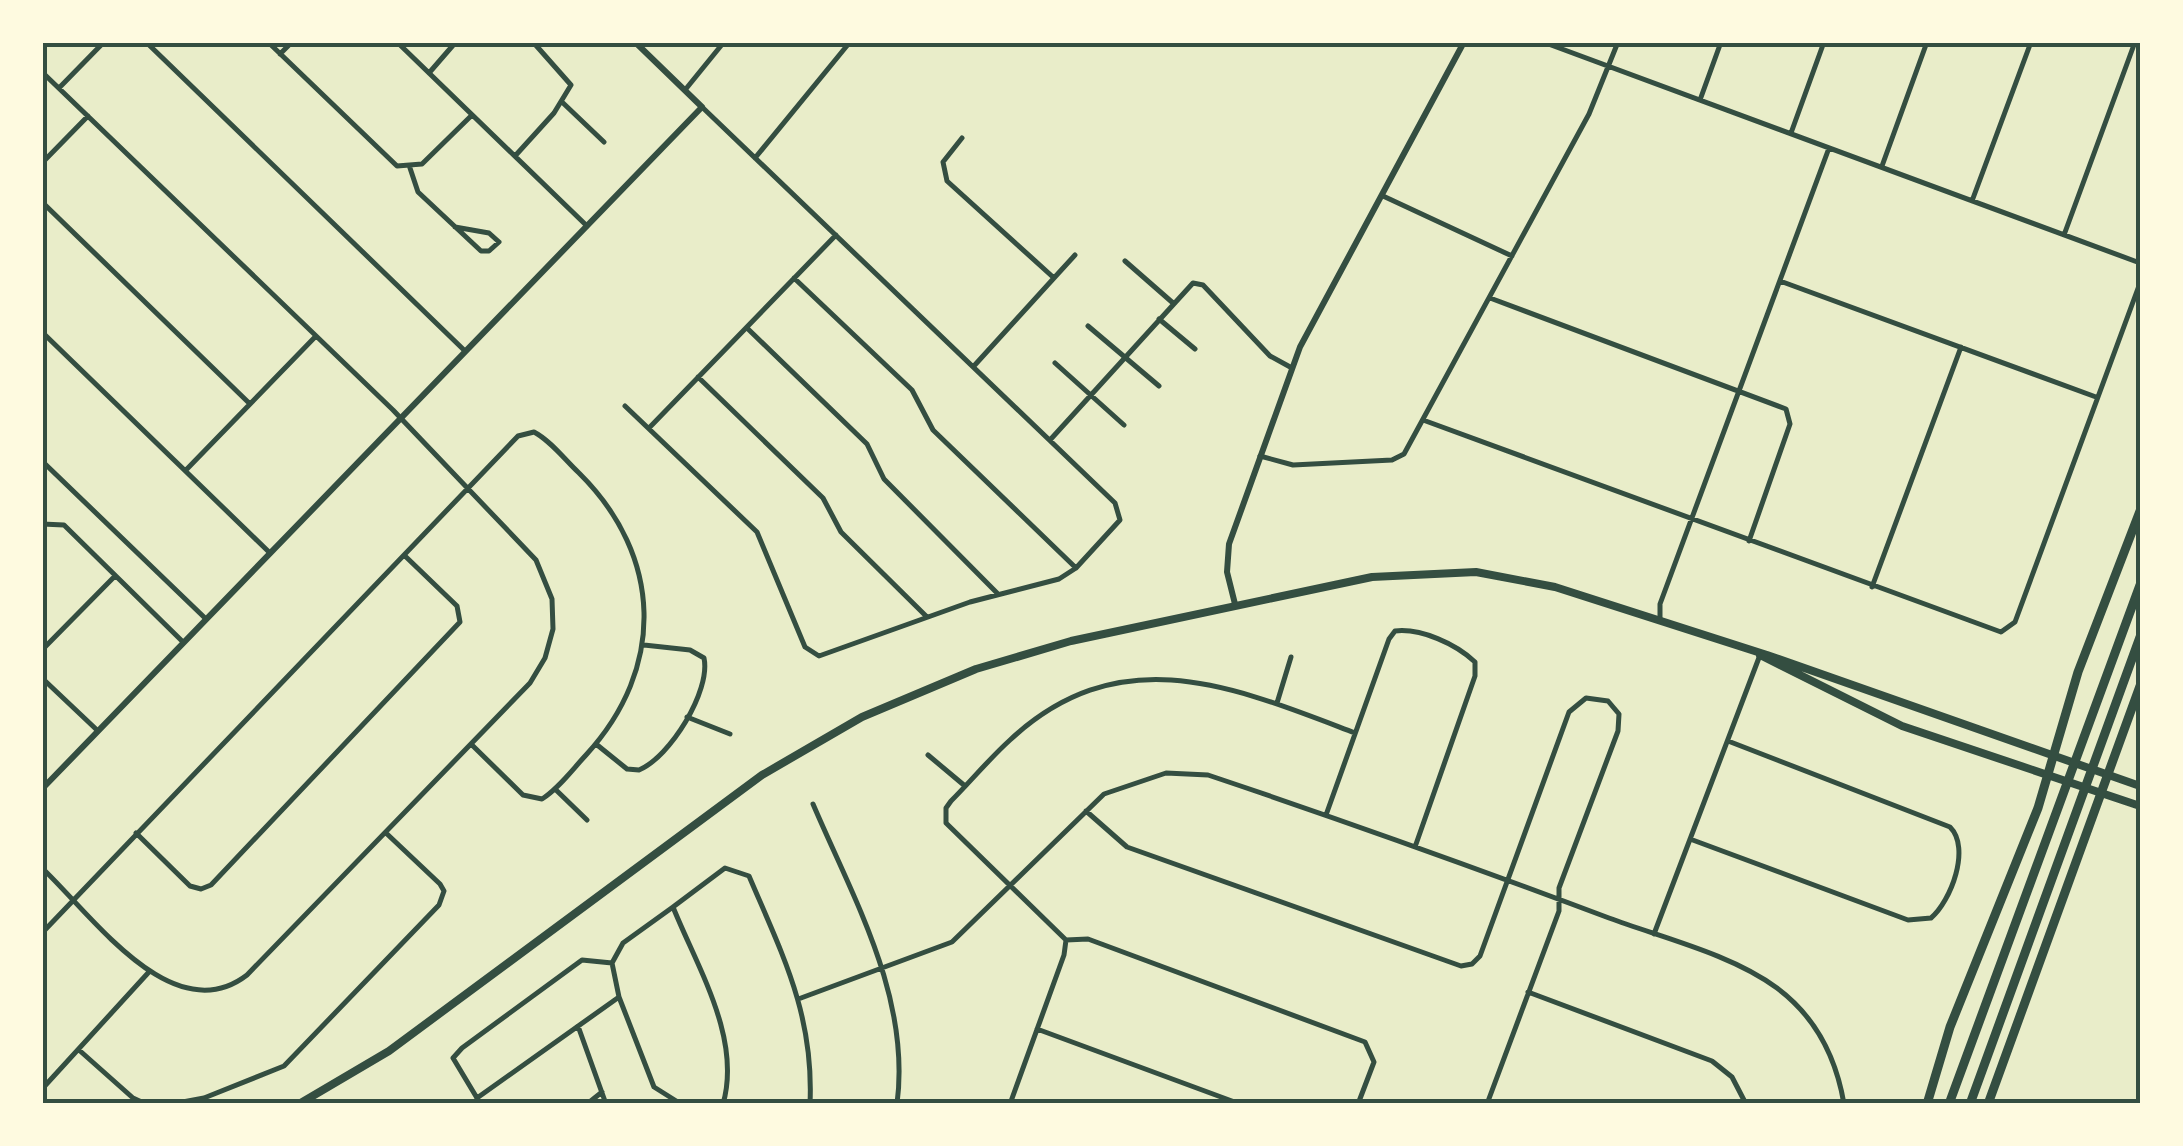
<svg xmlns="http://www.w3.org/2000/svg" width="2183" height="1146" viewBox="0 0 2183 1146" font-family="'DejaVu Sans',sans-serif">
	<style>
		.lines { fill: none; stroke-linecap: round; stroke-linejoin: round }
		.minor { stroke: #344e41; stroke-width: 5 }
		.tertiary { stroke: #344e41; stroke-width: 6 }
		.primary { stroke: #344e41; stroke-width: 8 }
		.trunk { stroke: #344e41; stroke-width: 9 }
		.neatline { fill: none; stroke: #344e41; stroke-width: 4 }
	</style>
	<rect width="100%" height="100%" fill="#e9edc9"/>
	<g class="lines">
		<path class="minor" d="M146 42 465 351
			M268 42 397 166 422 164 471 116
			M397 42 587 226
			M1543 42 2140 263
			M280 54 292 42
			M42 72 393 410 536 560 552 599 553 629 545 658 530 683 247 975C173 1032 92 915 42 868
			M429 73 455 43
			M59 88 104 42
			M685 90 724 42
			M1700 100 1721 42
			M562 102 604 142
			M1791 133 1824 42
			M962 138 943 162 947 181 1054 278 973 367
			M515 156 554 113 571 85 533 42
			M755 158 850 42
			M42 163 88 116
			M1882 166 1927 42
			M410 168 418 192 481 251H489L499 242 489 233 455 227
			M1383 196 1512 256
			M1972 201 2031 42
			M42 202 249 403
			M2064 235 2135 42
			M1125 261 1173 303
			M794 278 912 390 933 430 1076 568
			M1054 278 1075 255
			M1780 281 2096 397
			M1490 298 1786 409 1790 424 1749 541
			M1159 319 1195 349
			M1088 326 1159 386
			M747 328 867 444 884 479 997 593
			M42 332 270 553
			M1055 363 1124 425
			M698 377 823 498 841 532 927 617
			M625 406 757 532 805 647 819 656 970 602 1059 579 1076 568 1120 520 1115 503 702 107
			M1423 420 2001 632 2015 622 2140 283
			M649 428 836 235
			M1050 440 1193 283 1203 285 1270 356 1292 368
			M1260 456 1293 465 1392 460 1404 454 1589 114 1618 42
			M42 461 206 619
			M186 470 316 336
			M42 524 64 525 183 642
			M1872 587 1961 347
			M1660 620V604L1829 148
			M42 650 114 577
			M42 678 98 731
			M1277 703 1291 657
			M687 717 730 734
			M596 744 627 769 639 770C670 757 711 691 704 658L690 650 644 645
			M928 755 965 786
			M555 789 587 820
			M813 804C853 898 911 997 897 1104
			M1086 811 1127 847 1461 966 1472 964 1480 956 1569 712 1586 698 1608 701 1619 714 1618 731 1559 888V911L1487 1104
			M1326 815 1389 639 1395 631C1421 628 1456 644 1475 662V676L1415 847
			M136 833 190 886 201 889 211 885 460 622 457 606 404 555
			M1690 839 1908 920 1931 918C1951 901 1971 848 1950 827L1728 741
			M673 907 725 868 749 876C783 956 814 1015 810 1104
			M42 933 518 436 534 432C551 441 565 460 579 473 663 556 666 668 586 755 572 770 559 788 542 799L523 795 472 745
			M1654 934 1760 655
			M1066 940 1088 939 1365 1042 1374 1062 1358 1104
			M612 963 623 943 673 907C697 967 742 1038 723 1104
			M612 963 619 997 654 1087 681 1104
			M1528 992 1712 1061 1732 1077 1746 1104
			M801 998 952 942 1104 794 1166 773 1208 775C1342 820 1476 868 1609 918 1663 938 1731 954 1777 988 1816 1017 1836 1057 1844 1104
			M578 1026 606 1104
			M1037 1029 1240 1104
			M79 1050 133 1098 146 1104
			M42 1089 148 973
			M477 1098 453 1058 462 1048 582 960 612 963
			M172 1104 204 1098 284 1066 439 905 444 891 440 884 386 833
			M476 1104 477 1098 619 997
			M587 1104 602 1092
			M1010 1104 1064 955 1066 940 946 823V808L951 801C971 781 989 759 1010 740 1121 637 1234 687 1355 733"/>
		<path class="tertiary" d="M1235 604 1227 572 1229 544 1300 347 1464 42
			M42 789 702 107 635 42"/>
		<path class="primary" d="M1760 655 1902 726 2140 806
			M299 1104 389 1051 762 775 862 717 976 669 1071 641 1372 577 1476 572 1555 587 1767 655 2140 786"/>
		<path class="trunk" d="M1927 1104 1950 1027 2038 808 2078 672 2140 511
			M1949 1104 2140 585
			M1970 1104 2140 637
			M1988 1104 2140 686"/>
	</g>
	<rect width="2183" height="1146" fill="none" stroke="#fefae0" stroke-width="90"/>
	<rect x="45" y="45" width="2093" height="1056" class="neatline"/>
</svg>
